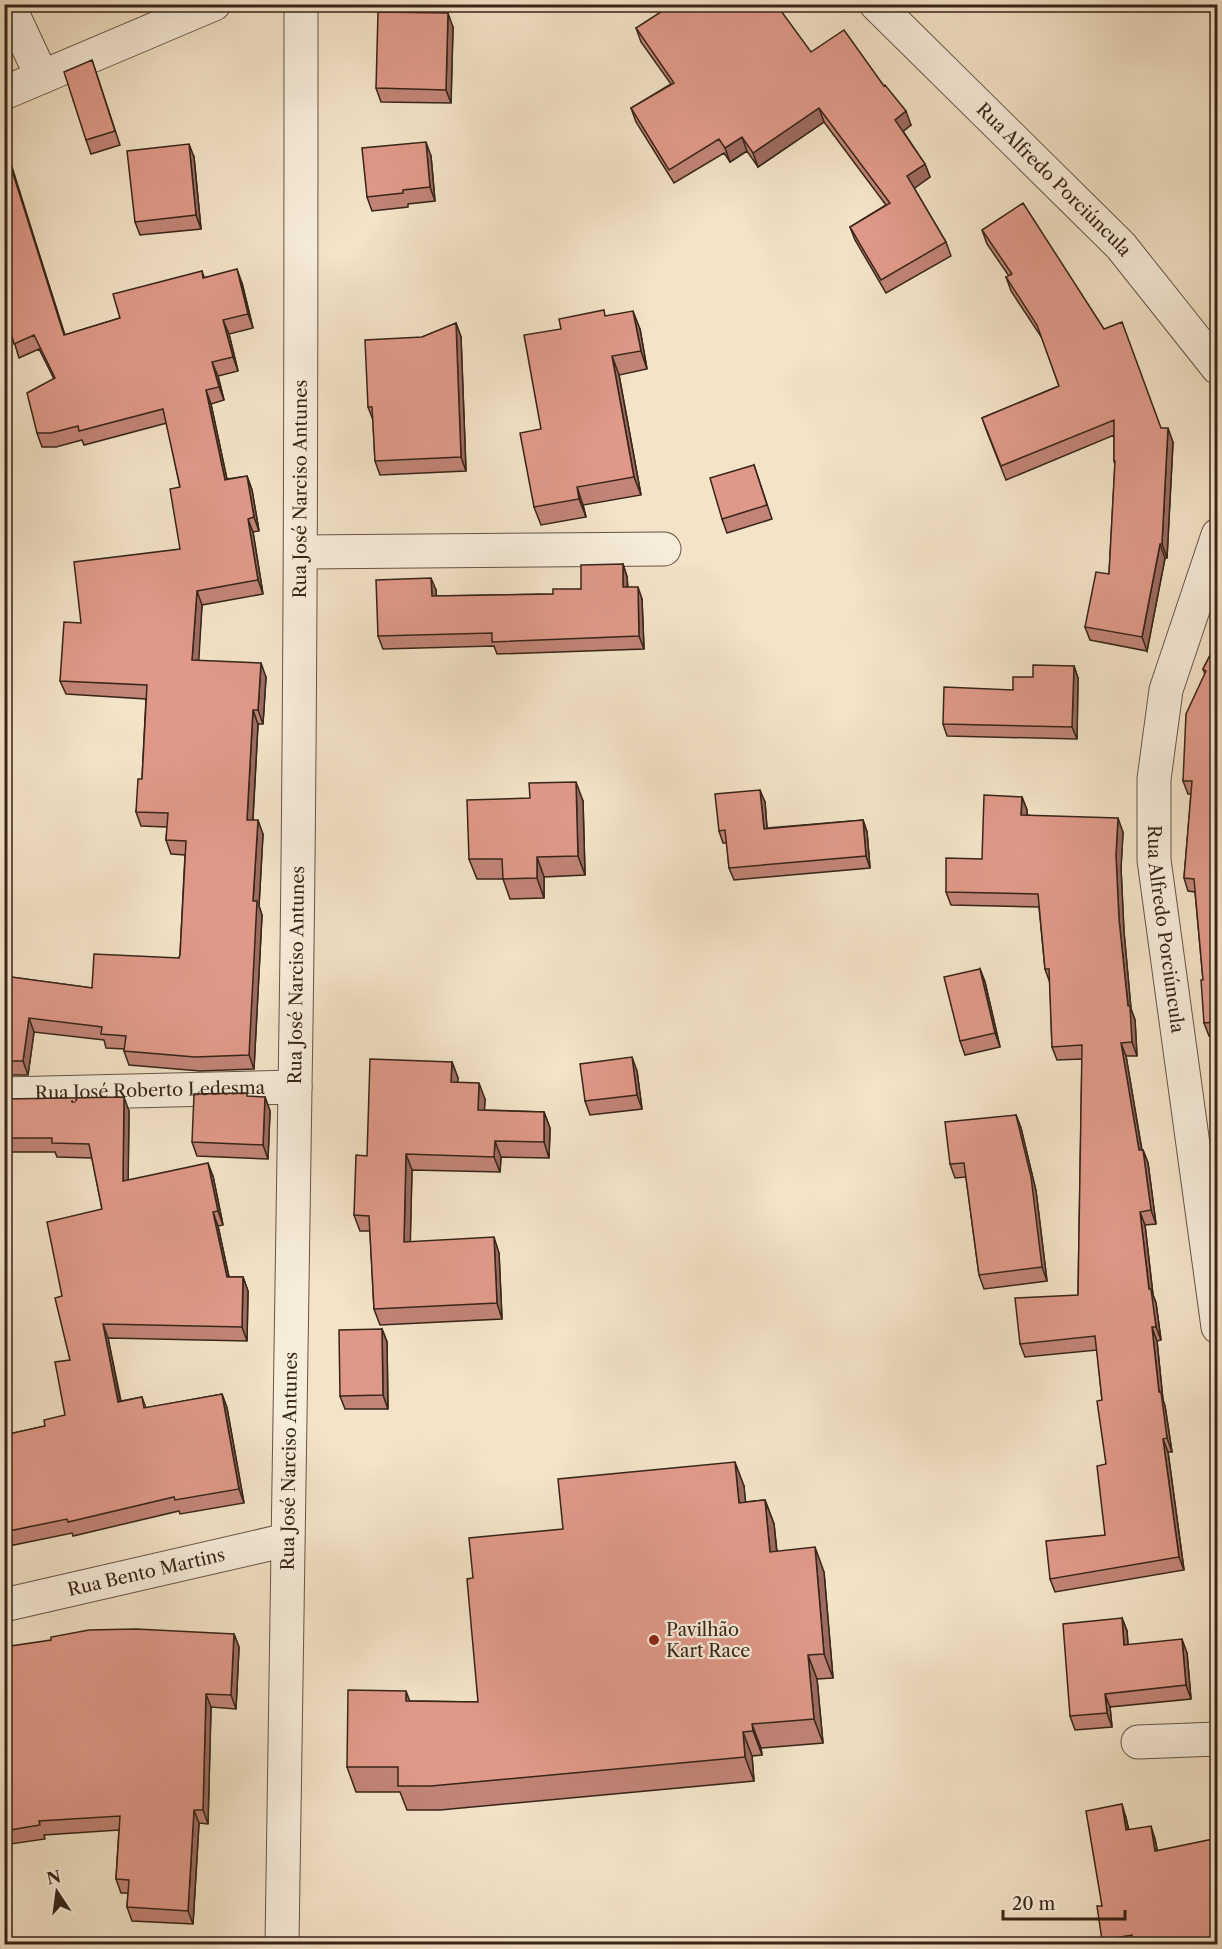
<svg xmlns="http://www.w3.org/2000/svg" width="1222" height="1949" viewBox="0 0 1222 1949" font-family="'Libre Caslon Text',serif">
	<style>
		.lines { fill: none; stroke-linecap: round; stroke-linejoin: round }
		.street-casing { stroke: #665444; stroke-width: 35 }
		.street { stroke: #f7eddb; stroke-width: 33 }
		.wall { fill: #c18476; stroke: #372518; stroke-width: 1.5 }
		.shaded-wall { fill: #9d6b60; stroke: #372518; stroke-width: 1.5 }
		.building { fill: #e09989; stroke: #372518; stroke-width: 1.5 }
		.poi-dot { fill: #8f2418; stroke: #f7eddb; stroke-width: 2 }
		.labels { text-anchor: middle; stroke-width: 4.5; stroke-linejoin: round; paint-order: stroke }
		.street-label { font-size: 18px; fill: #372518; stroke: #f7eddb }
		.poi-label { font-size: 18px; fill: #372518; stroke: #f7eddb; text-anchor: start }
	</style>
	<rect width="100%" height="100%" fill="#f3e3c7"/>
	<filter id="stains"><feTurbulence type="fractalNoise" baseFrequency=".00333" numOctaves="4"/><feColorMatrix values="0 0 0 0 .2 0 0 0 0 .09 0 0 0 0 .02 0 0 0 .5 -.17"/></filter>
	<radialGradient id="worn" r=".72"><stop offset=".6" stop-color="#630" stop-opacity="0"/><stop offset="1" stop-color="#630" stop-opacity=".3"/></radialGradient>
	<g class="lines">
		<defs>
			<g id="street">
				<path d="M8 4 42 77"/>
				<path id="s1" d="M876 4 1121 246 1218 368"/>
				<path d="M4 93 214 4"/>
				<path id="s2" d="M1218 535 1166 690 1154 779V860L1218 1327"/>
				<path d="M301 552 664 549"/>
				<path id="s3" d="M4 1094 295 1087"/>
				<path id="s4" d="M4 1605 287 1540"/>
				<path d="M1138 1742 1218 1739"/>
				<path id="s5" d="M282 1944C286 1659 291 1373 295 1087 301 726 301 365 301 4"/>
			</g>
		</defs>
		<use href="#street" class="street-casing"/>
		<use href="#street" class="street"/>
	</g>
	<path class="wall" d="M453 27 451 103 381 102 376 88Z
		M636 28 811 52 911 125 903 131 925 164 930 177 914 188 946 242 951 256 886 293 855 240 850 227 886 205 824 122 758 167 747 151 730 162 724 153 674 183 636 122 631 108 671 84 641 42Z
		M92 60 120 145 91 154 86 140Z
		M4 145 65 335 120 318 202 271 204 277 242 283 253 328 229 334 238 371 218 376 224 400 211 404 227 479 247 476 252 490 259 531 253 532 263 594 202 605 198 661 266 677 263 724H258L253 820 263 834 259 906 262 915 254 1069 200 1071 129 1065 124 1051 125 1049 106 1048 104 1040 34 1032 28 1075H4V976L92 988 179 958 180 955 185 855 171 854 166 840 167 827 141 826 136 812 142 779 146 699 66 694 60 681 81 623 180 549V487L167 423 84 445 82 440 56 447H42L37 433 54 379 39 349 19 358 12 335 4 338Z
		M431 156 435 201 408 204V207L372 211 367 197Z
		M194 157 201 229 140 235 135 222Z
		M982 230 1173 442 1167 558H1165L1147 651 1090 640 1085 627 1109 574 1115 465 1114 461V435L1006 480 987 432 982 418 1059 386 1042 338 1011 291 1006 277 1009 276 987 244Z
		M606 316 640 329 647 369 619 375 641 495 583 505 586 517 541 525 534 507 541 429 561 329Z
		M456 323 461 337 466 471 380 475 375 461 373 420 368 407 422 337Z
		M754 465 772 519 727 533 722 519Z
		M623 564 627 577 628 587 642 599 644 649 497 654 494 646 383 649 378 636 436 590V596L553 594 581 589Z
		M1218 640V1036H1209L1204 1023 1203 980 1195 892 1188 891 1184 878 1191 794H1188L1183 781 1205 674 1203 669Z
		M1074 666 1078 678 1077 739 947 736 943 724 1013 690 1033 677Z
		M1022 797 1027 810V815L1123 832 1121 868 1124 932 1131 1009 1135 1020 1137 1056H1126L1142 1150H1143L1148 1163 1156 1224 1145 1225 1153 1295 1156 1303 1161 1340 1157 1341 1163 1400 1165 1406 1172 1452H1168L1184 1570 1055 1592 1050 1579 1105 1535 1106 1464 1102 1400 1097 1350 1025 1357 1020 1344 1078 1295 1082 1059 1057 1060 1052 1047 1050 983 1045 969 1039 907 951 905 946 892 982 859Z
		M583 801 585 875 544 877V898L510 899 503 879H477L469 859Z
		M765 802 767 828 863 820 867 832 870 868 734 880 729 868 727 843H723L719 831Z
		M980 969 985 982 1000 1047 965 1055 960 1041Z
		M452 1062 458 1078 457 1082 485 1099 484 1110 544 1112 550 1128 549 1158 501 1157 500 1172 412 1170 410 1242 499 1253 502 1319 380 1325 374 1309 370 1231H360L354 1215 367 1156Z
		M637 1071 642 1109 590 1115 585 1101Z
		M265 1097 270 1111 268 1159 197 1156 192 1142Z
		M4 1099 129 1111 128 1180 213 1176 223 1225 218 1226 229 1277H243L248 1291 247 1341 108 1338 121 1401 142 1397 146 1408 222 1394 227 1408 244 1503 180 1514 179 1511 73 1536 72 1533 4 1547V1435L45 1426 65 1415 70 1360 62 1296 102 1209 92 1158 57 1157 55 1152H4Z
		M1016 1115 1021 1128 1036 1191 1047 1281 984 1289 979 1275 966 1177 955 1178 950 1164Z
		M382 1329 387 1342 388 1409H345L340 1396Z
		M744 1486 745 1502 765 1500 774 1524 777 1551 824 1572 833 1678 817 1679 823 1743 761 1748 762 1755 752 1756 754 1781 440 1810H407L400 1792H356L347 1767 410 1701 478 1702 473 1578 563 1529Z
		M1122 1618 1127 1631 1128 1645 1187 1653 1191 1699 1110 1707 1112 1727 1075 1730 1070 1716Z
		M234 1634 239 1647 236 1709 211 1707 208 1824 199 1823 193 1924 132 1921 127 1907 128 1893H121L116 1879 119 1830 44 1835 45 1839 4 1845V1647Z
		M1126 1818 1129 1830 1155 1839 1157 1850 1218 1944H1104L1102 1940V1906Z"/>
	<path class="shaded-wall" d="M448 13 453 27 451 103 446 90Z
		M819 108 824 122 758 167 753 153Z
		M906 111 911 125 900 134 895 120Z
		M742 137 747 151 730 162 725 148Z
		M426 142 431 156 435 201 430 187Z
		M189 144 194 157 201 229 196 215Z
		M4 145 8 154 69 349 64 335Z
		M925 164 930 177 912 190 907 176Z
		M237 269 242 283 253 328 248 314Z
		M633 311 640 329 647 369 641 351Z
		M223 320 229 334 238 371 233 357Z
		M456 323 461 337 466 471 461 457Z
		M612 356 619 375 641 495 634 477Z
		M212 362 218 376 224 400 219 387Z
		M206 390 211 404 230 494 225 480Z
		M1168 428 1173 442 1167 558 1162 544Z
		M247 476 252 490 259 531 254 517Z
		M577 487 583 505 586 517 579 499Z
		M248 519 253 532 263 594 258 580Z
		M1160 544 1165 558 1147 651 1142 637Z
		M623 564 627 577 628 600 623 587Z
		M431 578 436 590V609L432 596Z
		M638 587 642 599 644 649 639 636Z
		M197 591 202 605 198 674 192 660Z
		M261 663 266 677 263 724 258 710Z
		M1074 666 1078 678 1077 739 1072 727Z
		M253 710 258 724 252 834 247 820Z
		M576 782 583 801 585 875 578 856Z
		M760 790 765 802 768 841 764 829Z
		M1022 797 1027 810 1026 828 1021 815Z
		M1118 818 1123 832 1121 868 1124 932 1131 1009 1135 1020 1137 1056 1132 1042 1119 919 1116 855Z
		M258 820 263 834 259 906 262 915 254 1069 249 1055 253 901Z
		M863 820 867 832 870 868 866 856Z
		M537 857 544 877V898L537 878Z
		M4 913 7 921 4 942Z
		M980 969 985 982 1000 1047 995 1033Z
		M29 1018 34 1032 28 1075 23 1061Z
		M1121 1043 1126 1056 1144 1164 1139 1150Z
		M632 1057 637 1071 642 1109 637 1095Z
		M452 1062 458 1078 457 1098 451 1082Z
		M479 1083 485 1099 484 1125 478 1110Z
		M124 1097 129 1111 128 1195 123 1181Z
		M265 1097 270 1111 268 1159 263 1145Z
		M544 1112 550 1128 549 1158 544 1142Z
		M1016 1115 1021 1128 1036 1191 1047 1281 1042 1267Z
		M495 1141 501 1157 500 1172 494 1157Z
		M1143 1150 1148 1163 1156 1224 1151 1210Z
		M406 1154 412 1170 410 1258 404 1242Z
		M208 1163 213 1176 223 1225 218 1211Z
		M213 1212 218 1226 232 1291 227 1277Z
		M1140 1212 1145 1225 1153 1295 1156 1303 1161 1340 1156 1327 1149 1289Z
		M494 1237 499 1253 502 1319 497 1303Z
		M243 1277 248 1291 247 1341 242 1327Z
		M103 1324 108 1338 123 1416 118 1402Z
		M1152 1327 1157 1341 1163 1400 1165 1406 1172 1452 1167 1438 1159 1392Z
		M382 1329 387 1342 388 1409 383 1395Z
		M222 1394 227 1408 244 1503 239 1489Z
		M1163 1439 1168 1452 1184 1570 1179 1557Z
		M735 1462 744 1486 748 1527 739 1503Z
		M765 1500 774 1524 779 1576 770 1552Z
		M815 1547 824 1572 833 1678 824 1654Z
		M1122 1618 1127 1631 1129 1659 1124 1645Z
		M234 1634 239 1647 236 1709 231 1695Z
		M1182 1639 1187 1653 1191 1699 1186 1685Z
		M808 1655 817 1679 823 1743 814 1719Z
		M406 1691 415 1715 406 1701Z
		M206 1694 211 1707 208 1824 203 1810Z
		M1105 1694 1110 1707 1112 1727 1107 1713Z
		M752 1724 761 1748 762 1755 753 1731Z
		M743 1732 752 1756 754 1781 745 1757Z
		M1122 1804 1126 1818 1131 1844 1126 1830Z
		M194 1810 199 1823 193 1924 188 1911Z
		M1151 1826 1155 1839 1160 1864 1155 1851Z"/>
	<path class="building" d="M673 4H776L811 52 844 30 884 86 885 85 906 111 895 120 925 164 907 176 946 242 881 280 850 227 890 203 819 108 753 153 742 137 725 148 719 139 669 170 631 108 674 83 636 28Z
		M378 12 448 13 446 90 376 88Z
		M92 60 115 131 86 140 64 72Z
		M426 142 430 187 403 190V193L367 197 362 148Z
		M189 144 196 215 135 222 127 151Z
		M4 145 64 335 120 318 113 294 202 271 203 278 237 269 248 314 223 320 233 357 212 362 219 387 206 390 225 480 247 476 254 517 248 519 258 580 197 591 192 660 261 663 258 710H253L247 820H258L253 901H257L249 1055 195 1057 124 1051 126 1036 101 1034 102 1027 29 1018 23 1061H4V976L92 988 94 954 179 958 180 955 186 841 166 840 168 813 136 812 138 779H142L147 685 60 681 64 622 81 623 74 562 180 549 170 489 180 487 163 409 79 431 78 426 51 433H37L27 393 55 378 34 335 14 344 8 320 4 322Z
		M1023 203 1104 329 1122 322 1161 428H1168L1162 544H1160L1142 637 1085 627 1096 572 1109 574 1115 461H1114V420L1001 466 982 418 1059 386 1037 325 1006 277 1012 274 982 230Z
		M604 310 605 316 633 311 641 351 612 356 634 477 577 487 579 499 534 507 520 433 541 429 524 335 561 329 559 319Z
		M456 323 461 457 375 461 372 407H368L365 340 422 337Z
		M754 465 767 505 722 519 710 478Z
		M623 564V587H638L639 636 492 642V633L378 636 376 580 431 578 432 596 553 594V589H581V565Z
		M1218 640V1022L1204 1023 1201 980H1203L1194 879 1184 878 1192 781H1183L1186 714 1206 671 1203 669Z
		M1033 665 1074 666 1072 727 943 724 944 687 1013 690V677H1033Z
		M576 782 578 856 537 857V878L503 879 502 859H469L467 800 530 798 529 783Z
		M760 790 764 829 863 820 866 856 729 868 725 830 719 831 715 794Z
		M984 795 1022 797 1021 815 1118 818 1116 855 1119 919 1128 1006H1130L1132 1042 1121 1043 1139 1150H1143L1151 1210 1140 1212 1149 1289H1151L1156 1327H1152L1159 1392H1161L1167 1438 1163 1439 1179 1557 1050 1579 1046 1541 1105 1535 1097 1466 1106 1464 1097 1401 1102 1400 1095 1336 1020 1344 1015 1298 1078 1295 1082 1045 1052 1047 1049 969H1045L1038 894 946 892V858L982 859Z
		M980 969 995 1033 960 1041 944 977Z
		M632 1057 637 1095 585 1101 580 1064Z
		M370 1059 452 1062 451 1082 479 1083 478 1110 544 1112V1142L495 1141 494 1157 406 1154 404 1242 494 1237 497 1303 374 1309 369 1216 354 1215 356 1155 367 1156Z
		M247 1093V1096L265 1097 263 1145 192 1142 194 1094Z
		M124 1097 123 1181 208 1163 218 1211 213 1212 227 1277H243L242 1327 103 1324 118 1402 142 1397 144 1408 222 1394 239 1489 175 1500 174 1497 68 1522 67 1519 4 1532V1435L45 1426 44 1420 65 1415 55 1362 70 1360 55 1298 62 1296 47 1222 102 1209 89 1144 52 1143V1138H4V1099Z
		M1016 1115 1031 1177 1042 1267 979 1275 964 1163 950 1164 945 1122Z
		M382 1329 383 1395 340 1396 339 1330Z
		M735 1462 739 1503 765 1500 770 1552 815 1547 824 1654 808 1655 814 1719 752 1724 753 1731 743 1732 745 1757 431 1786H398V1767H347L348 1690 406 1691V1701L478 1702 467 1579 473 1578 469 1538 563 1529 558 1479Z
		M1122 1618 1124 1645 1182 1639 1186 1685 1105 1694 1107 1713 1070 1716 1063 1624Z
		M136 1629 234 1634 231 1695 206 1694 203 1810H194L188 1911 127 1907 129 1880 116 1879 120 1816 39 1821 40 1825 4 1831V1647L51 1640V1637L89 1630Z
		M1122 1804 1126 1830 1151 1826 1155 1851 1218 1838V1944H1133L1132 1935 1102 1940 1097 1906H1102L1086 1811Z"/>
	<circle class="poi-dot" cx="654" cy="1640" r="6"/>
	<g class="labels">
		<g class="street-label">
			<text dy="6" stroke="none"><textPath href="#s1" startOffset="250">Rua Alfredo Porciúncula</textPath></text>
			<text dy="6" stroke="none"><textPath href="#s5" startOffset="1455">Rua José Narciso Antunes</textPath></text>
			<text dy="6" stroke="none"><textPath href="#s2" startOffset="404">Rua Alfredo Porciúncula</textPath></text>
			<text dy="6" stroke="none"><textPath href="#s5" startOffset="969">Rua José Narciso Antunes</textPath></text>
			<text dy="6" stroke="none"><textPath href="#s3" startOffset="146">Rua José Roberto Ledesma</textPath></text>
			<text dy="6" stroke="none"><textPath href="#s5" startOffset="483">Rua José Narciso Antunes</textPath></text>
			<text dy="6" stroke="none"><textPath href="#s4" startOffset="146">Rua Bento Martins</textPath></text>
		</g>
		<g class="poi-label">
			<text x="666" y="1636">Pavilhão<tspan x="666" dy="21">Kart Race</tspan></text>
		</g>
	</g>
	<rect width="1222" height="1949" fill="none" stroke="#f3e3c7" stroke-width="24"/>
	<rect x="6" y="6" width="1210" height="1937" fill="none" stroke="#372518" stroke-width="3"/>
	<rect x="12" y="12" width="1198" height="1925" fill="none" stroke="#372518" stroke-width="1.5"/>
	<g transform="translate(57 1892) rotate(347)" stroke="#f7eddb" stroke-width="4.5" paint-order="stroke">
	<path d="M0-4.5L10 22L0 15L-10 22Z" fill="#372518"/>
	<text y="-9" font-size="16" font-weight="bold" text-anchor="middle" fill="#372518">N</text>
	</g>
	<path d="M1003 1910v9h122v-9" fill="none" stroke="#372518" stroke-width="3"/>
	<text x="1012" y="1910" font-size="18" fill="#372518" stroke="#f7eddb" stroke-width="4.5" paint-order="stroke">20 m</text>
	<rect width="100%" height="100%" filter="url(#stains)"/>
	<rect width="100%" height="100%" fill="url(#worn)"/>
</svg>
